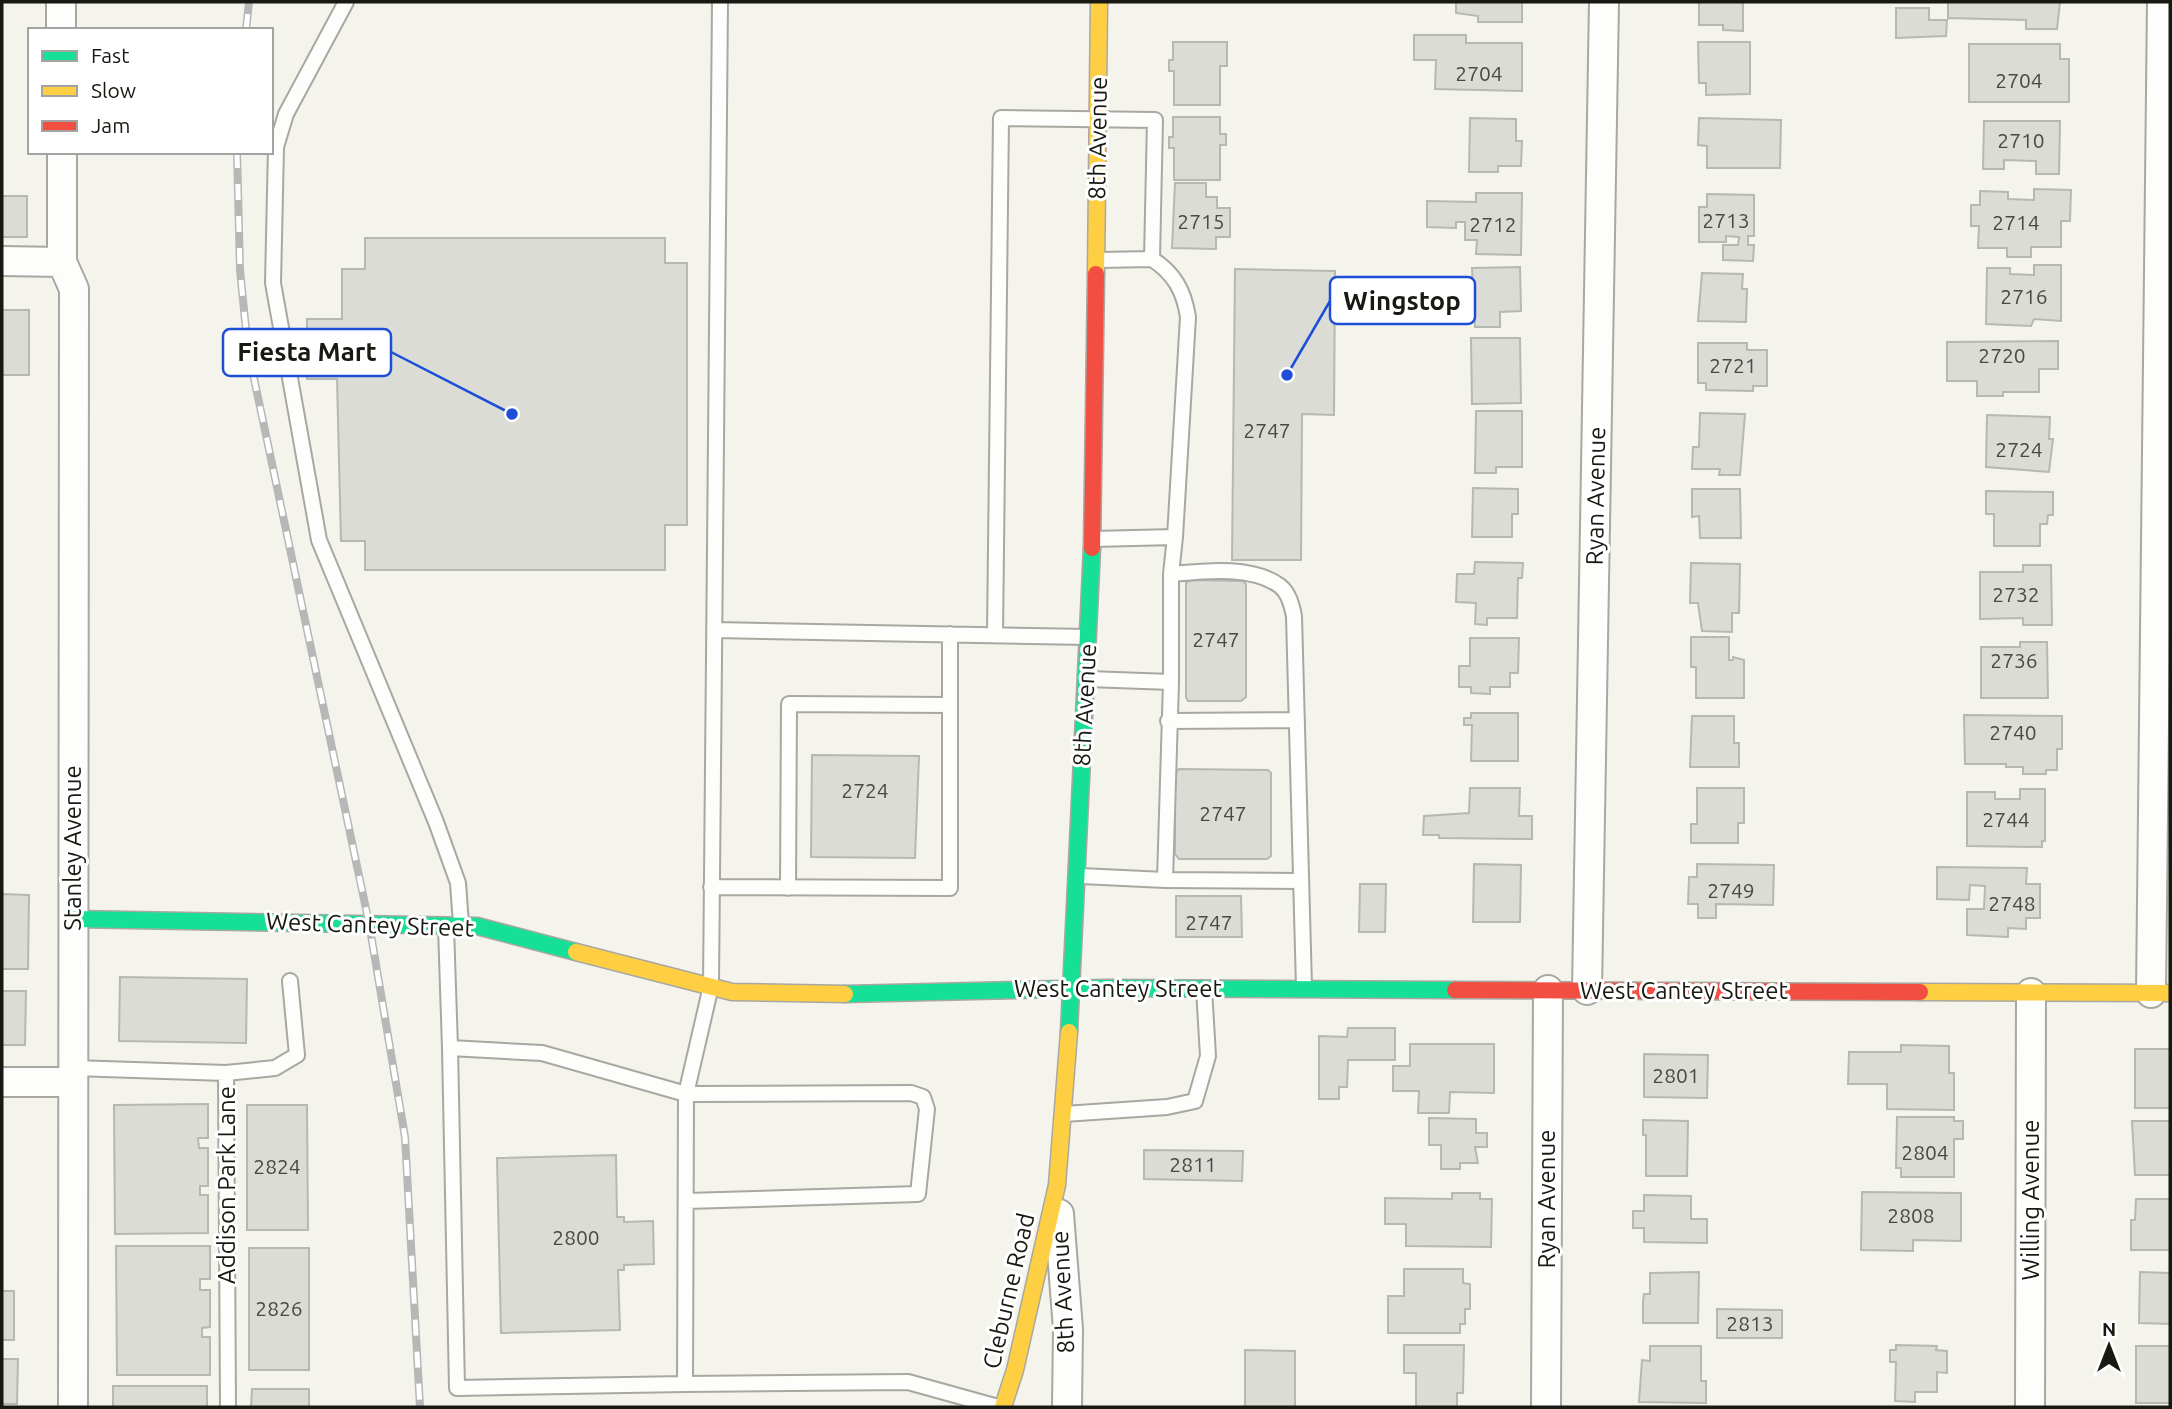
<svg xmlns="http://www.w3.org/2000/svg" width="2172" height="1409" viewBox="0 0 2172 1409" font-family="Ubuntu,sans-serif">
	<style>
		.building { fill: #dbdcd6; stroke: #b6b8b2; stroke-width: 2 }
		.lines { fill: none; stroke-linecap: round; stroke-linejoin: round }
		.lane-casing { stroke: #a8a8a1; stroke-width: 18 }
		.street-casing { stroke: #a8a8a1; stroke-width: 32 }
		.fast-casing { stroke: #a8a8a1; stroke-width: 19 }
		.slow-casing { stroke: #a8a8a1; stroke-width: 19 }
		.jam-casing { stroke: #a8a8a1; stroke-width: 19 }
		.lane { stroke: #fdfdfc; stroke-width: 14 }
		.street { stroke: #fdfdfc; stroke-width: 28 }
		.fast { stroke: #16e098; stroke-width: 16 }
		.slow { stroke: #ffcf43; stroke-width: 16 }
		.jam { stroke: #f24e42; stroke-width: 16 }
		.rail-casing { stroke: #b7b7b5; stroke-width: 8 }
		.rail { stroke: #fff; stroke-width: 5; stroke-dasharray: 16; stroke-linecap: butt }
		.labels { text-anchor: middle; stroke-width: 6; stroke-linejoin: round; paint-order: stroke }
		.number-label { font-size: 21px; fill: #4a4a44 }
		.street-label { font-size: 24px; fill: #191913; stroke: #fff }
		.leader { fill: none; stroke: #1d4ed8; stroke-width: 2.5 }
		.callout-dot { fill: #1d4ed8; stroke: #fff; stroke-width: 2.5 }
		.callout { fill: #fff; stroke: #1d4ed8; stroke-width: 2.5 }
		.callout-label { font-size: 26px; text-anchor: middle; font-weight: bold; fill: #191913 }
	</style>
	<rect width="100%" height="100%" fill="#f4f4ec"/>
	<path class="building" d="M1456 2H1522V22H1478V16L1456 13Z
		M1699 2H1743V31L1723 30V25H1699Z
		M1948 2H2060L2057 29H2026V20L1948 18Z
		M1896 8H1929V20H1947L1946 36 1896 38Z
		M1414 35H1466V43H1522V91L1435 89 1436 60H1414Z
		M1173 42H1227V66H1220V105H1174V71H1169V60H1173Z
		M1698 42H1750V94L1706 95V83H1699Z
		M1969 44H2060V59H2069V102H1969Z
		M1173 117H1220V134H1226V145H1220V180H1174V148H1169V137H1173Z
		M1470 118 1516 119V141H1522L1521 166H1498V172H1469Z
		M1699 118 1781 120 1780 168H1707V146L1698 145Z
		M1984 121H2060L2059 174H2036V161L2004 160V169H1983Z
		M1175 183H1206V197H1217V208H1230V237H1216V249L1172 248Z
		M2034 189 2071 190 2070 221H2061V247H2031V257H2007V248H1978L1979 226H1971V205H1980V191L2008 192V199L2034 200Z
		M1476 193H1522L1521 255 1476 254 1477 240H1465V222H1456V228L1427 227V201L1476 202Z
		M1707 194 1754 195V236H1748V245H1754L1753 261 1723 260V245H1738L1739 237 1726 236V242H1699V207H1707Z
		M2 196H27V237H2Z
		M365 238H665V263H687V525H665V570H365V541H341L337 379H307V319H342V269H365Z
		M2034 265H2061V321L2034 319 2031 326 1986 324 1987 268H2010V274L2034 275Z
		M1520 267 1521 311 1500 312V327H1475L1472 268Z
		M1235 269 1335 271 1334 415 1302 414 1301 560H1232Z
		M1702 273 1743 274 1742 289H1747L1746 322 1698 321Z
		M2 310H29V375H2Z
		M1471 338H1520L1521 403 1472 404Z
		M2058 341V369H2039V392H2003V396H1977V381H1947V342Z
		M1698 343H1747V350H1767V386H1753V391L1706 390V383H1698Z
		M1476 411H1522V467H1496V473H1475Z
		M1700 413 1745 414 1740 475H1719L1720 469H1692L1693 447H1699Z
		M1987 415 2050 417 2049 439H2053L2049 472 1986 467Z
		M1473 488 1518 489V514H1512V537H1472Z
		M1692 489H1740L1741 538H1700L1699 516 1692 517Z
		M1986 491 2053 492V515H2048L2047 524H2040V546H1994V514H1986Z
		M1475 562 1523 563 1522 578H1518L1517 618H1487V625L1475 624 1476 603 1456 602 1457 574H1474Z
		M1691 563 1740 564 1739 613H1732V632L1702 631 1698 603H1690Z
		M2023 565H2051L2052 625H2023V618L1980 619V572H2023Z
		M1190 580 1243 581 1246 584V697L1241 701H1188L1186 697V583Z
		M1691 637H1729V660H1733V657L1744 660V698H1696V667H1691Z
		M1470 638H1519L1518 673H1510V687H1490V694L1471 693V687H1459V666H1470Z
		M2020 642H2047L2048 698H1981V647H2020Z
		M1471 713H1518V761H1471L1472 725H1464V718H1471Z
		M1964 715 2062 716V749H2057V770H2046V774H2023V767H2006V764H1965Z
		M1692 716H1734V743H1739V767H1690Z
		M812 755 919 756 915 858 811 857Z
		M1179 769 1268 770 1271 773V856L1267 859H1179L1175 854V773Z
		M1470 788H1520L1519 816H1532V839L1439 838V835H1423L1424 816 1469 813Z
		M1697 788H1744V823H1738V843H1691V824H1697Z
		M2020 789H2045V841H2042V847L1967 846V792H1995V799H2020Z
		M1474 864 1521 865 1520 922H1473Z
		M1697 864 1774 865 1773 905 1716 904V918H1698V904H1688L1689 877H1697Z
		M1937 867 2027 868 2026 884H2040V918H2026V929L2008 928V937L1967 935V909H1984L1985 886 1970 885 1969 900 1937 899Z
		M1360 884H1386L1385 932H1359Z
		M2 894 29 895 28 969H2Z
		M1176 896H1241L1242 937H1176Z
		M120 977 247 979 246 1043 119 1041Z
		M2 991H26L25 1045H2Z
		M1348 1028H1395V1060H1348L1347 1087H1339V1099H1319V1036L1347 1037Z
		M1410 1044H1494V1093L1450 1092 1449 1113H1418L1419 1091H1393V1066H1410Z
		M1901 1045 1949 1046V1073H1954V1110L1887 1109V1084H1848L1849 1052H1901Z
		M2135 1049H2170V1108H2135Z
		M1644 1054 1708 1055 1707 1098 1644 1097Z
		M208 1104V1138H198L199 1148H208V1186H200V1195H208V1233L115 1234 114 1105Z
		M247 1105H307L308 1230H247Z
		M1897 1117H1954V1121H1963V1139H1954V1177H1901V1168H1896Z
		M1429 1118 1476 1119V1133H1487V1147H1475L1478 1163H1460V1169H1441V1145H1429Z
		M1643 1120 1688 1121 1687 1176H1646V1135H1643Z
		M2132 1121H2170V1175H2135Z
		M1144 1150 1243 1151 1242 1181 1144 1179Z
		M616 1155 617 1217H624V1222L653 1221 654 1264 624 1265V1270H618L620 1330 501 1333 497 1158Z
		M1862 1192 1961 1193V1241L1913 1240V1251L1861 1250Z
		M1452 1193H1480V1199H1492L1491 1247 1406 1246V1224H1385V1198L1452 1199Z
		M1644 1195 1691 1196V1219H1707V1243L1644 1242V1228H1633V1211H1644Z
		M2136 1199H2170V1250H2131V1220H2135Z
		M116 1246H210V1279H200V1290H210V1327L202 1328V1337H210V1375H117Z
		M249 1248H309V1370H249Z
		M1404 1269H1463V1283L1470 1284V1309H1465V1324H1460V1333H1388V1296H1404Z
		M1699 1272 1698 1323H1643V1301L1644 1294H1650V1273Z
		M2140 1272 2170 1273V1324L2139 1323Z
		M2 1291H14V1340H2Z
		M1717 1309 1782 1310V1338H1717Z
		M1404 1345H1464L1463 1393H1457V1407H1416V1373H1404Z
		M1896 1345 1937 1346 1936 1350 1947 1351V1373L1937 1372V1392H1915V1402L1895 1401 1896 1362H1890V1350H1896Z
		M1650 1346H1701V1381H1706V1403L1639 1402 1642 1360 1650 1361Z
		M2136 1346H2170V1403H2136Z
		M1245 1350 1295 1351V1407H1245Z
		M2 1359H18L17 1404H2Z
		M113 1386H207V1407H113Z
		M252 1389H309V1407H251Z"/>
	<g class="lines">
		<defs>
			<path id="lane" d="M346 2 286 114 276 147 273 283 319 540 436 822 458 883 461 924
				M720 2 711 986 686 1094 685 1384 908 1382 998 1407
				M1093 539 1175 537 1188 317C1184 291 1174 273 1152 259
				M1171 574 1175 537
				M715 630 1088 637
				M995 634 1001 118 1155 120 1152 259 1099 260
				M1088 679 1171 682V574C1204 571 1252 565 1280 586 1289 593 1292 606 1294 616L1304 987
				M1168 721 1297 720
				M1081 876 1165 880 1171 682
				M1165 880 1301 881
				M711 887 950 888V634
				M788 888 789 704 950 705
				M446 927 450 1048 542 1053 686 1094 911 1093 923 1097 927 1109 918 1194 686 1201
				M450 1048 457 1388 685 1384
				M73 1068 226 1073 228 1407
				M226 1073 275 1068 297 1055 290 981
				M1064 1114 1167 1107 1195 1101 1208 1056 1204 989"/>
			<path id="street" d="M61 2V30
				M62 152V262
				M2 261 62 262 74 289 73 1407
				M1587 990 1604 2
				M2151 993 2162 2
				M2 1082H73
				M1059 1214 1068 1329 1067 1407
				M1546 1407 1548 990
				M2030 1407 2031 993"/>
			<path id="fast" d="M73 919 477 926 576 952
				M845 994 1106 988 1455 990
				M1069 1032 1092 548"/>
			<path id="slow" d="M1096 274 1099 2
				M576 952 732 992 845 994
				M1920 992 2170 993
				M1003 1407 1015 1370 1057 1185 1069 1032"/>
			<path id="jam" d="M1092 548 1096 274
				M1455 990 1920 992"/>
		</defs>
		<use href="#lane" class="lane-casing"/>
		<use href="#street" class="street-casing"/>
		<use href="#fast" class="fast-casing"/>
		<use href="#slow" class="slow-casing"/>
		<use href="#jam" class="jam-casing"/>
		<use href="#lane" class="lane"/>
		<use href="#street" class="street"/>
		<use href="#fast" class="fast"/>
		<use href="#slow" class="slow"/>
		<use href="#jam" class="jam"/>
		<defs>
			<path id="rail" d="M246 30 249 2
				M237 152 240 270 248 350 369 923 405 1137 420 1407"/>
		</defs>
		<use href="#rail" class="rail-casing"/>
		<use href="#rail" class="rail"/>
	</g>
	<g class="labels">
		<g class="number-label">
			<text x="1479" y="81">2704</text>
			<text x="2019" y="88">2704</text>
			<text x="2021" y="148">2710</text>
			<text x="1726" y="228">2713</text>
			<text x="1201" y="229">2715</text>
			<text x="2016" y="230">2714</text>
			<text x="1493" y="232">2712</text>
			<text x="2024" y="304">2716</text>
			<text x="2002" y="363">2720</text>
			<text x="1733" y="373">2721</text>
			<text x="1267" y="438">2747</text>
			<text x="2019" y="457">2724</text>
			<text x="2016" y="602">2732</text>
			<text x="1216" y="647">2747</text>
			<text x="2014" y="668">2736</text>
			<text x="2013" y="740">2740</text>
			<text x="865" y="798">2724</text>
			<text x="1223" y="821">2747</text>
			<text x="2006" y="827">2744</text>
			<text x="1731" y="898">2749</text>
			<text x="2012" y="911">2748</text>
			<text x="1209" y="930">2747</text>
			<text x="1676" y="1083">2801</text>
			<text x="1925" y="1160">2804</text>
			<text x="1193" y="1172">2811</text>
			<text x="277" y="1174">2824</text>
			<text x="1911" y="1223">2808</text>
			<text x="576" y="1245">2800</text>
			<text x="279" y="1316">2826</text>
			<text x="1750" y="1331">2813</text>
		</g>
		<g class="street-label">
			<text transform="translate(1098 138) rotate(-89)" y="8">8th Avenue</text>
			<text transform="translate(1596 496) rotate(-89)" y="8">Ryan Avenue</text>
			<text transform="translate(1085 705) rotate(-87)" y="8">8th Avenue</text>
			<text transform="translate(73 848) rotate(-90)" y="8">Stanley Avenue</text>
			<text transform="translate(370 925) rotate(2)" y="8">West Cantey Street</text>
			<text x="1118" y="997">West Cantey Street</text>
			<text x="1684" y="999">West Cantey Street</text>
			<text transform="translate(227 1185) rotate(-90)" y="8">Addison Park Lane</text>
			<text transform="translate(1547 1199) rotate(-90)" y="8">Ryan Avenue</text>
			<text transform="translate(2031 1200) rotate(-90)" y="8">Willing Avenue</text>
			<text transform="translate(1009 1291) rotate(-77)" y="8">Cleburne Road</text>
			<text transform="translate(1063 1292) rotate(-93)" y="8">8th Avenue</text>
		</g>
	</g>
	<path class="leader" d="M1287 375L1330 301M512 414L391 352"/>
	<g class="callout-dot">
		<circle cx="1287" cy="375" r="7"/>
		<circle cx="512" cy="414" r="7"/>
	</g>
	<g class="callout">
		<rect x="1330" y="277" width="145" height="47" rx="7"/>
		<rect x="223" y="329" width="168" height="47" rx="7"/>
	</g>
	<g class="callout-label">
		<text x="1402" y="310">Wingstop</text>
		<text x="307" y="361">Fiesta Mart</text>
	</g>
	<rect width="2172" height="1409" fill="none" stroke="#191913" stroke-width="7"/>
	<rect x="28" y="28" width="245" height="126" fill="#ffffff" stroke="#a3a3a1" stroke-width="2"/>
	<rect x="42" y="51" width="35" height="10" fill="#16e098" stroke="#a3a3a1" stroke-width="2"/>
	<text x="91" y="63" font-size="21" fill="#191913">Fast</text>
	<rect x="42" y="86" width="35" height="10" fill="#ffcf43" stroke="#a3a3a1" stroke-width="2"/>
	<text x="91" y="98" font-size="21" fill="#191913">Slow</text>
	<rect x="42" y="121" width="35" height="10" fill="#f24e42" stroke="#a3a3a1" stroke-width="2"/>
	<text x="91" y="133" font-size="21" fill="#191913">Jam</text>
	<g transform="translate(2109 1346)" stroke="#ffffff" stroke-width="5" paint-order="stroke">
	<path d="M0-5L12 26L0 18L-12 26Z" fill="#191913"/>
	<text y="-10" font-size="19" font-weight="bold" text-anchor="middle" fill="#191913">N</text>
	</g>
</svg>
